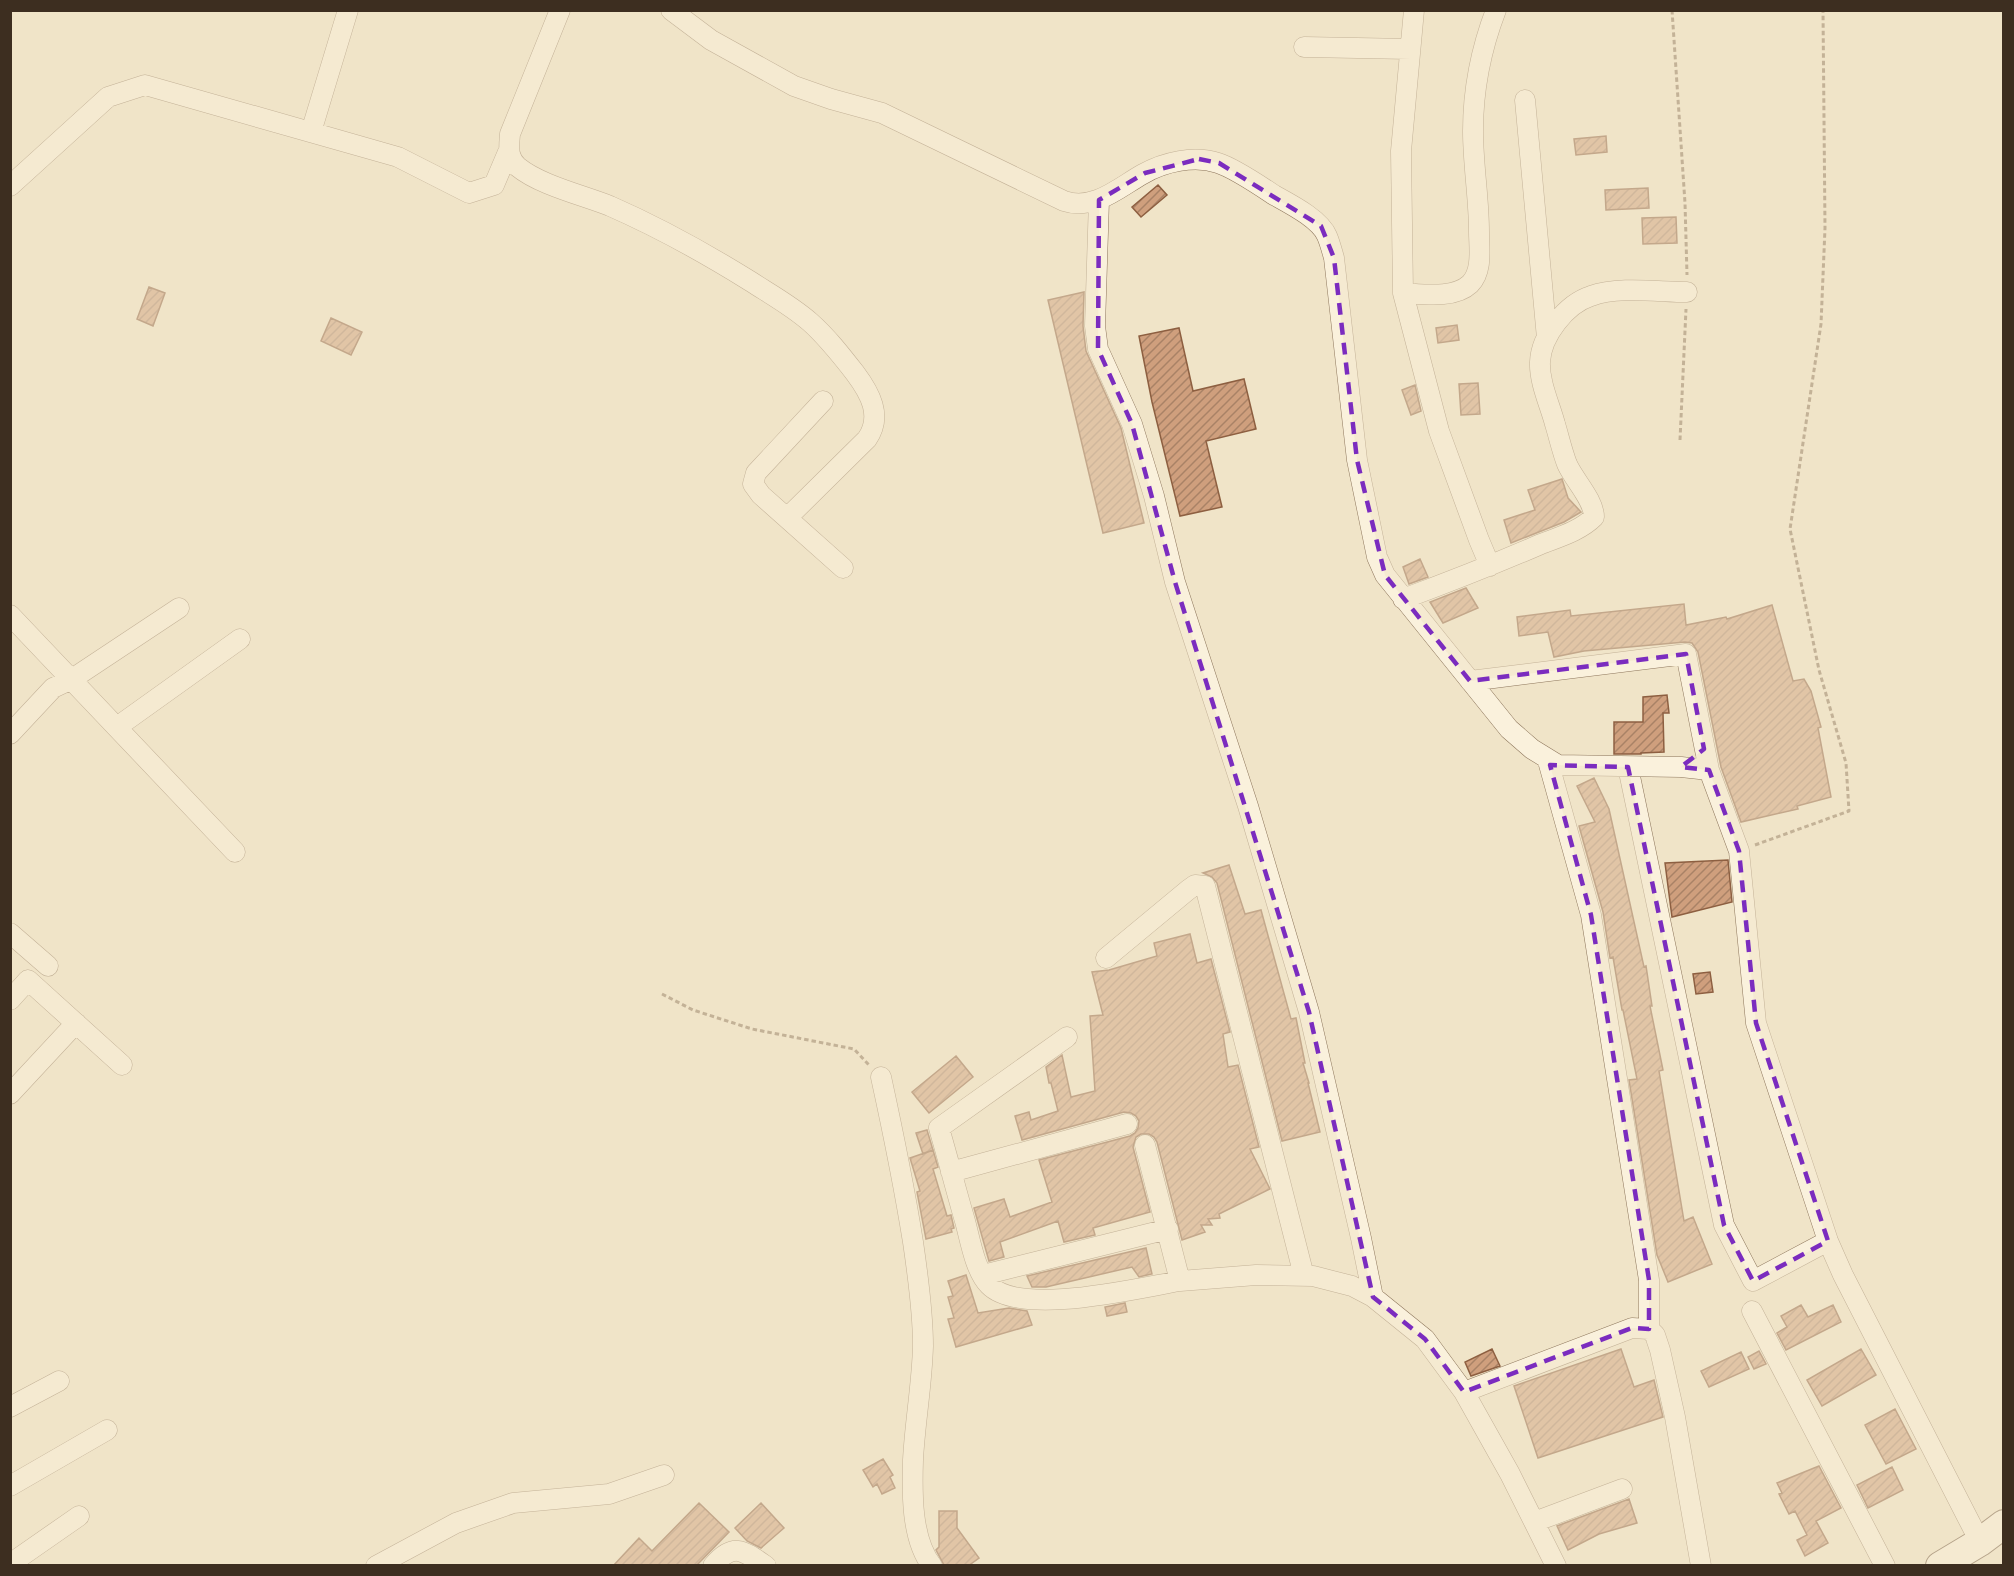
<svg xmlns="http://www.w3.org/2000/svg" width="2014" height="1576" viewBox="0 0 2014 1576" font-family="'Crimson Pro',serif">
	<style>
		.building { fill: url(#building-hatch); stroke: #8d5f41; stroke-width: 1.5 }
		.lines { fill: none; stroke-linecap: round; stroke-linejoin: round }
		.street-casing { stroke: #8d765c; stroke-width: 21 }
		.secondary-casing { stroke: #6f573f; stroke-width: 30 }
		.path { stroke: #8d765c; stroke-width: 3; stroke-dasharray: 4.5 3; stroke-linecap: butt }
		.street { stroke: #faf1dc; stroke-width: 20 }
		.secondary { stroke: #faf1dc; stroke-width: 28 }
		.marked { fill: none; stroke: #7b2cbf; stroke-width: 4.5; stroke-dasharray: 12 8; stroke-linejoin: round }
	</style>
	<defs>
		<pattern id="building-hatch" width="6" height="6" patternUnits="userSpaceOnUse" patternTransform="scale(1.5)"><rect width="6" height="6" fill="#cf9f7d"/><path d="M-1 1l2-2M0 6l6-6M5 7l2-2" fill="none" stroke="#a98266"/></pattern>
	</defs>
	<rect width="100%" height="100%" fill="#f0e4c8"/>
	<path class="building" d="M1606 136 1607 152 1576 155 1574 139Z
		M1158 185 1167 195 1141 217 1132 207Z
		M1648 188 1649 208 1606 210 1605 190Z
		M1676 217 1677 243 1643 244 1642 218Z
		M149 287 165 293 153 326 137 319Z
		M1084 292 1083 326 1086 351 1121 428 1144 523 1103 533 1048 300Z
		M331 318 362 332 351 355 321 341Z
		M1457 325 1459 340 1438 343 1436 328Z
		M1179 328 1193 391 1244 379 1256 429 1206 441 1222 507 1180 516 1152 402 1139 336Z
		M1478 383 1480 414 1461 415 1459 384Z
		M1415 385 1421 411 1411 415 1402 390Z
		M1562 479 1568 498 1581 512 1564 522 1511 543 1504 520 1535 510 1528 490Z
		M1420 559 1428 577 1409 584 1403 567Z
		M1466 588 1478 608 1443 623 1430 602Z
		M1684 604 1686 625 1726 617 1727 619 1772 605 1793 681 1804 679 1811 691 1821 727 1818 728 1831 797 1797 806 1798 809 1741 822 1721 767 1698 652 1692 643 1685 642 1584 651 1554 657 1548 632 1519 636 1517 617 1570 610 1571 616Z
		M1667 695 1669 713H1663L1664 752 1641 753V754H1614V722H1643V697Z
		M1594 778 1609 809 1644 967 1646 966 1652 1006H1650L1663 1070 1659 1071 1684 1221 1693 1217 1712 1264 1668 1282 1657 1255 1629 1080 1637 1079 1623 1010H1622L1613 957 1610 958 1603 912 1579 826 1595 822 1577 786Z
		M1728 860 1732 902 1672 917 1665 863Z
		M1229 865 1245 914 1261 910 1291 1019 1296 1018 1305 1063H1303L1309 1083H1308L1320 1132 1282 1141 1217 883 1212 877 1203 873Z
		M1190 934 1197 963 1211 959 1230 1032 1223 1034 1228 1067 1238 1065 1259 1147 1250 1149 1270 1189 1219 1214 1220 1218 1208 1219 1212 1225H1201L1205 1232 1182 1240 1157 1142 1154 1137 1149 1134H1141L1136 1137 1133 1147 1150 1212 1093 1228 1095 1235 1064 1242 1058 1221 1000 1242 1004 1257 989 1261 974 1208 1004 1199 1010 1217 1052 1202 1039 1160 1130 1136 1135 1133 1138 1128 1139 1121 1136 1116 1131 1113 1124 1112 1022 1140 1015 1116 1029 1112 1031 1120 1058 1111 1051 1083H1049L1046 1067 1062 1055 1071 1097 1095 1091 1090 1016 1103 1015 1092 972 1109 970 1157 956 1154 943Z
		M1710 972 1713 992 1696 994 1693 974Z
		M956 1056 973 1077 929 1113 912 1092Z
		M927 1130 933 1150 923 1154 916 1133Z
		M933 1150 938 1167 933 1169 947 1216 951 1215 954 1228 951 1229 952 1232 926 1239 917 1192 920 1191 910 1158Z
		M1146 1248 1152 1274 1147 1275 1139 1277 1132 1267 1046 1287H1032L1027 1276Z
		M966 1275 978 1313 1009 1308 1027 1311 1032 1325 956 1347 948 1319 954 1318 948 1297 953 1296 948 1281Z
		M1125 1303 1127 1312 1107 1316 1105 1307Z
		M1801 1305 1808 1317 1833 1305 1841 1322 1786 1350 1777 1333 1787 1327 1781 1316Z
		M1492 1349 1500 1366 1471 1376 1465 1362Z
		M1621 1349 1634 1387 1654 1380 1663 1417 1538 1458 1514 1386Z
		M1861 1349 1876 1375 1822 1406 1807 1380Z
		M1759 1351 1766 1364 1754 1369 1748 1357Z
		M1741 1352 1749 1369 1709 1387 1701 1371Z
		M1895 1409 1916 1449 1886 1464 1865 1425Z
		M883 1459 893 1475 890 1477 895 1488 882 1494 877 1484 873 1487 863 1470Z
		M1819 1466 1841 1508 1816 1521 1828 1543 1805 1556 1797 1540 1807 1535 1795 1511 1789 1514 1779 1494 1782 1493 1777 1483Z
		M1892 1467 1903 1490 1868 1508 1857 1485Z
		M1629 1499 1637 1523 1599 1534 1568 1550 1557 1526Z
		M699 1503 729 1532 696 1566H613L639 1538 652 1551Z
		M761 1503 784 1528 761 1548 747 1541 735 1528Z
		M939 1511H957V1528L979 1558 968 1566 944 1565 936 1550 939 1547Z"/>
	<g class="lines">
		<defs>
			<path id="street" d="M560 10 510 134C509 147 507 157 518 167 540 185 582 195 610 206 658 227 705 253 750 281 770 294 792 306 810 322 827 337 841 355 855 373 870 393 883 416 867 439L787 518
				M671 10 711 40 794 86 831 99 882 113 1064 201C1094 211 1118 188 1143 174 1164 162 1194 155 1218 163 1234 168 1259 185 1274 195 1290 204 1320 219 1327 236 1330 243 1332 251 1334 258L1357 460 1377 557 1385 575 1509 729 1532 749 1558 765 1681 767 1709 770 1739 851 1756 1023 1828 1241 1843 1275 1980 1542
				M1414 10 1401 151 1403 293 1439 431 1479 540 1490 566
				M1304 47 1410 49
				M1525 100 1547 338
				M311 132 348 10
				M10 186 108 97 145 85 398 157 469 193 494 185 508 152
				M1099 200 1095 326 1098 349 1132 424 1154 496 1175 582 1248 806 1309 1012 1361 1238 1373 1297
				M1403 293C1423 294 1454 299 1470 284 1483 271 1479 248 1479 232 1479 198 1473 165 1473 131 1473 90 1481 49 1496 10
				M823 401 756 473 753 484 761 495 843 568
				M1403 599C1449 582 1495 564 1541 544 1559 537 1580 531 1594 517 1594 500 1574 480 1567 464 1562 451 1559 437 1555 424 1550 405 1539 382 1540 362 1541 336 1566 304 1591 296 1619 286 1658 292 1687 292
				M10 615 235 852
				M1470 681 1686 654 1709 770
				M117 727 240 639
				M10 734 53 688 72 679 179 608
				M1548 761 1591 915 1649 1280V1329
				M1628 767 1724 1225 1753 1281 1828 1241
				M10 933 48 966
				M1106 958 1188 890 1195 885 1205 886 1304 1276
				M10 1000 28 980 122 1065
				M1067 1037 939 1128C948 1159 956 1190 965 1221 970 1239 975 1271 989 1285 1020 1317 1138 1288 1180 1281
				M881 1077C893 1132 904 1186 913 1242 918 1276 923 1312 923 1346 922 1384 915 1422 913 1460 912 1492 911 1539 932 1566
				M10 1094 76 1023
				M1145 1145 1180 1281 1256 1275 1313 1276 1352 1286 1373 1297 1425 1339 1464 1392 1510 1474 1556 1566
				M951 1172 1127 1124
				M983 1275 1168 1229
				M1752 1311 1885 1566
				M1464 1392 1632 1328 1649 1329 1655 1335 1660 1350 1675 1417 1701 1566
				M10 1407 59 1381
				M10 1486 107 1430
				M1534 1522 1622 1489
				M10 1564 79 1516
				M376 1566 456 1523 513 1503 609 1494 664 1475
				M713 1566C733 1542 743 1550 766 1566"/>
			<path id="secondary" d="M1940 1566 1980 1542 2004 1524"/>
		</defs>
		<use href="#street" class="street-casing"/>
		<use href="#secondary" class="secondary-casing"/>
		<path class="path" d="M1672 10 1685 203 1687 275
			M1680 440 1686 309
			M1755 845 1849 811 1846 763 1819 670 1790 529 1821 324 1825 228 1823 10
			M662 994 693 1010 752 1029 854 1049 869 1065"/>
		<use href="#street" class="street"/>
		<use href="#secondary" class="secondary"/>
	</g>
	<path d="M0 0H2014V1576H0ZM1199 159 1219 163 1321 226 1334 258 1357 460 1385 575 1470 681 1686 654 1704 749 1681 767 1709 770 1739 851 1756 1023 1828 1241 1753 1281 1724 1225 1628 767 1550 765 1591 915 1649 1280V1329L1632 1328 1464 1392 1425 1339 1373 1297 1309 1012 1175 582 1132 424 1098 349 1099 200 1145 173Z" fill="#f0e4c8" fill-opacity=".55" fill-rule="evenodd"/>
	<path class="marked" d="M1199 159 1219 163 1321 226 1334 258 1357 460 1385 575 1470 681 1686 654 1704 749 1681 767 1709 770 1739 851 1756 1023 1828 1241 1753 1281 1724 1225 1628 767 1550 765 1591 915 1649 1280V1329L1632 1328 1464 1392 1425 1339 1373 1297 1309 1012 1175 582 1132 424 1098 349 1099 200 1145 173Z"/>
	<rect width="2014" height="1576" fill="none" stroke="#3d2e20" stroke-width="24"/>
</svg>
